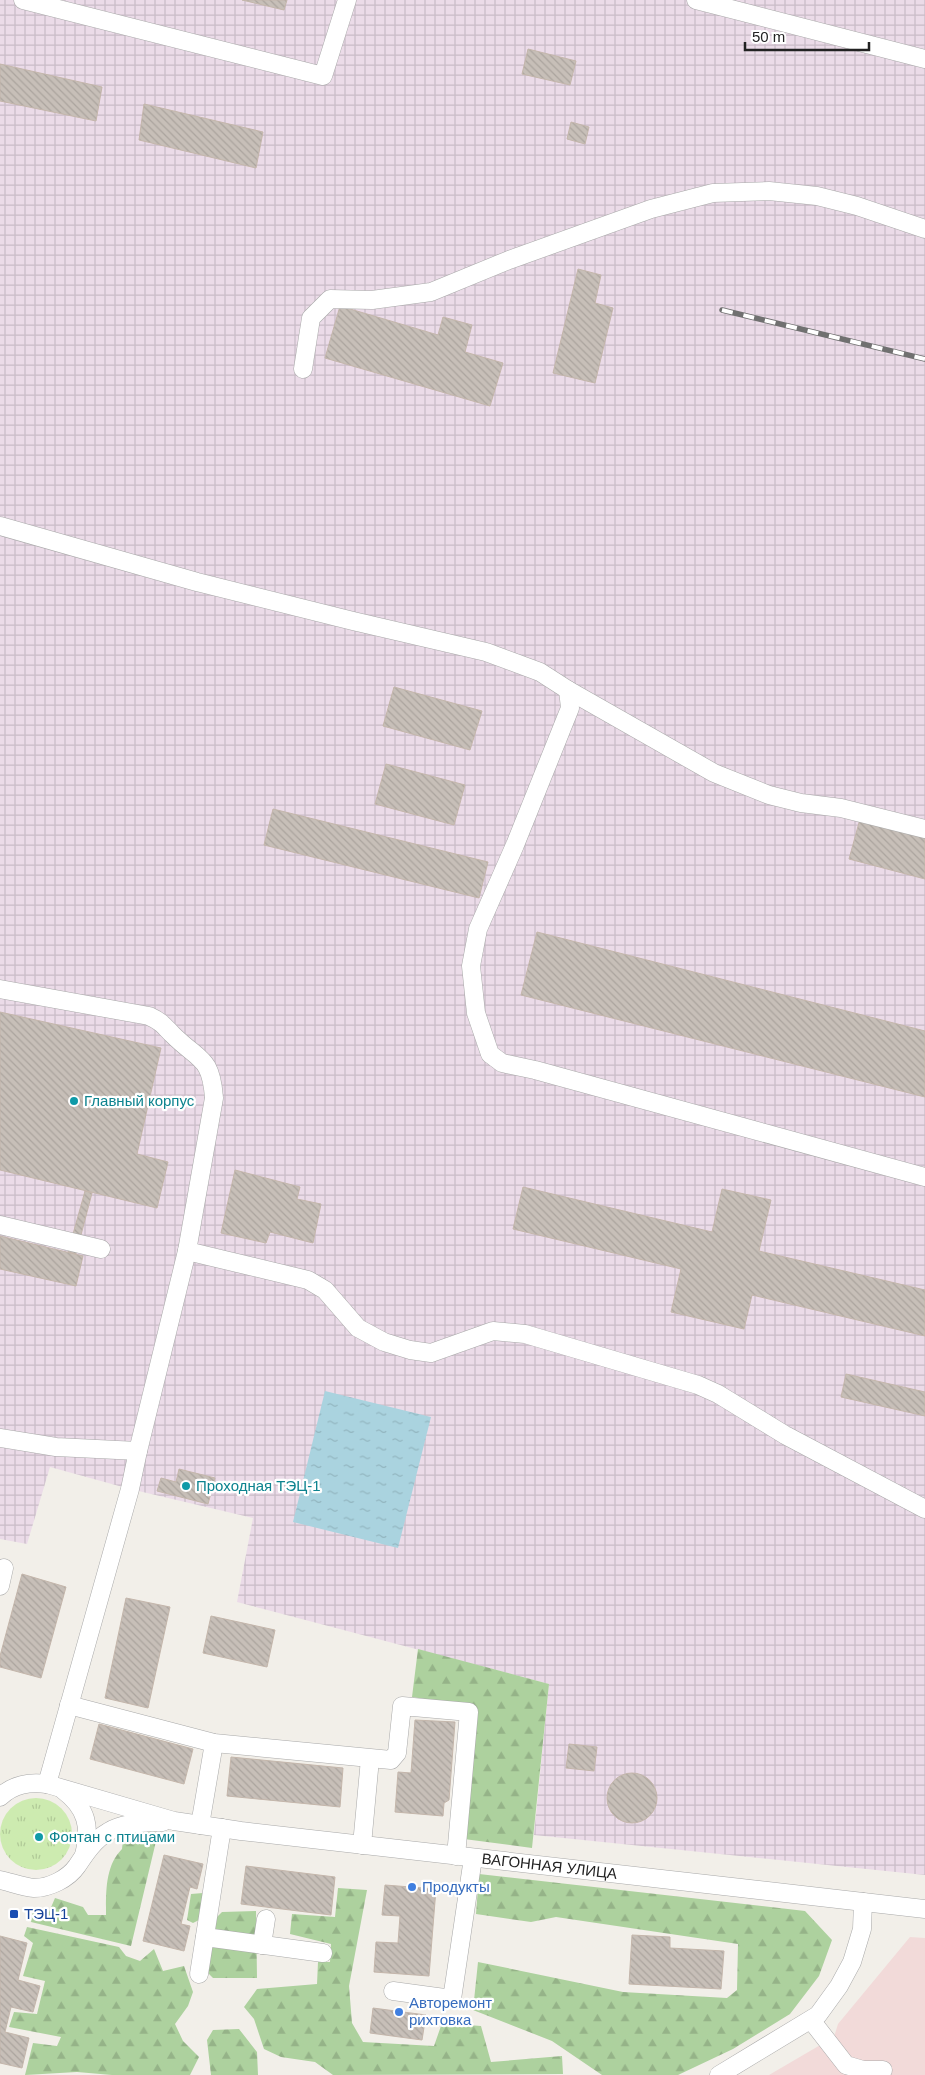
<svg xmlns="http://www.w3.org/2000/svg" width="925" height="2075" viewBox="0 0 925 2075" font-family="Arial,sans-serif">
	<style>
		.commercial { fill: #f2dad9 }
		.industrial { fill: url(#industrial-grid) }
		.grass { fill: url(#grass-tufts) }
		.forest { fill: url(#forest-firs) }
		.water { fill: url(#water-ripples) }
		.building { fill: url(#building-back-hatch); stroke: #c4b6ab }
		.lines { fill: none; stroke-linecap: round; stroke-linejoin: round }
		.minor-casing { stroke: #a9a9a9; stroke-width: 19 }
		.minor { stroke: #fff; stroke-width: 18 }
		.rail-casing { stroke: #707070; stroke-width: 5.5 }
		.rail { stroke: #fff; stroke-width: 4; stroke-dasharray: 11; stroke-linecap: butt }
		.culture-dot { fill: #0f9aa8; stroke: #fff; stroke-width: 2 }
		.shop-dot { fill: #3f7fe0; stroke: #fff; stroke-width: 2 }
		.transit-dot { fill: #1a4fb4; stroke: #fff; stroke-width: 2 }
		.labels { text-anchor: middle; stroke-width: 4.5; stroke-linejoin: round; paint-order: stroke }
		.culture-label { font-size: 15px; fill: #0d838f; stroke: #fff; text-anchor: start }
		.street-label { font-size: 15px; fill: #222; stroke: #fff }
		.shop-label { font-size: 15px; fill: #366cbe; stroke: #fff; text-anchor: start }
		.transit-label { font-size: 15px; fill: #164399; stroke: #fff; text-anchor: start }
	</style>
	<defs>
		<pattern id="industrial-grid" width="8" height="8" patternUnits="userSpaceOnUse" patternTransform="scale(1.25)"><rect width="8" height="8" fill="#ebdbe8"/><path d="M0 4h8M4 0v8" fill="none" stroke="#c9bcc7"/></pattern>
		<pattern id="grass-tufts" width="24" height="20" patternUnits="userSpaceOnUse" patternTransform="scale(1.25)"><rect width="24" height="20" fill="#cdebb0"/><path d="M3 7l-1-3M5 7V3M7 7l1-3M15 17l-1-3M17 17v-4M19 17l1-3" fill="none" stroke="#b0c997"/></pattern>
		<pattern id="forest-firs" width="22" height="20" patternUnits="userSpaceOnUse" patternTransform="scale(1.25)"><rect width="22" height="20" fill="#add19e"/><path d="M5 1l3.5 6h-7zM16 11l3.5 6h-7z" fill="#95b388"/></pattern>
		<pattern id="water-ripples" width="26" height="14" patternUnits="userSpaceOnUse" patternTransform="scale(1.25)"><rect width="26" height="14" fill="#aad3df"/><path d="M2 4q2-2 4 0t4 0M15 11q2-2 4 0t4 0" fill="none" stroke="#92b5bf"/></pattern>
		<pattern id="building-back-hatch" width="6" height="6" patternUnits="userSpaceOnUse" patternTransform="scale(1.25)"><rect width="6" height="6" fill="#c7bfb8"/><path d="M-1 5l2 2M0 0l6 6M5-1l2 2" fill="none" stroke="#aba49e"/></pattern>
	</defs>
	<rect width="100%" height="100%" fill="#f2efe9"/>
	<path class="commercial" d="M910 1937 925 1938V2075H769L834 2037 838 2024Z"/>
	<path class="industrial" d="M0 0H925V1875L534 1835 549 1684 237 1602 253 1518 130 1489 50 1467 27 1544 0 1539Z"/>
	<path class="grass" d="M0 1834a36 36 0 1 1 72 0a36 36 0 1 1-72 0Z"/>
	<path class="forest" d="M418 1649 549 1684 532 1848 464 1839 474 1707 412 1697Z
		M140 1827 158 1833 131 1946 31 1922 33 1911 49 1912 55 1898 83 1907 88 1915H106C106 1892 105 1866 122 1849L124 1831Z
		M479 1874 805 1911 832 1940 819 1976 790 2014 733 2049 678 2075H602L552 2041 473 2010 478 1962 623 1992 727 1998 737 1990 738 1944 556 1917 531 1922 476 1914Z
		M338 1888 367 1890 349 1986 352 2023 363 2042 434 2046 442 2023 481 2026 491 2062 562 2056 563 2074 333 2075 315 2062 281 2057 264 2049 254 2019 244 2007 257 1989 317 1984 318 1962H330L331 1944 290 1934 292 1914 335 1917Z
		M203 1893 201 1919 193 1923 187 1920 191 1894Z
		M256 1911 257 1978H213L193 1958 198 1936 222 1912Z
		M27 1927 119 1947 126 1956 140 1961 154 1949 163 1971 184 1966 193 1992 188 2006 175 2024 183 2041 199 2057 190 2075H112L77 2072 25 2075 33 2043 57 2046 61 2037 9 2027 14 2012 37 2014 45 1981 23 1976 33 1943 24 1936Z
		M239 2029 257 2052 258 2075H211L207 2040 213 2030Z"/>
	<path class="water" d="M325 1391 431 1417 398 1548 293 1522Z"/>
	<path class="building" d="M242 0H287L284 10Z
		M528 49 576 61 570 85 522 74Z
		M0 64 102 87 96 121 0 101Z
		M144 104 263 132 256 168 139 140Z
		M571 122 589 127 585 144 567 139Z
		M578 269 601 275 595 303 613 308 595 383 553 373Z
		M340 306 438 335 443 317 472 325 465 352 503 363 490 406 325 358Z
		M394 687 482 711 470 750 383 726Z
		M386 764 465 785 454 825 375 804Z
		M273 809 488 862 479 898 264 845Z
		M860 819 925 836V879L849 859Z
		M537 932 925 1031V1097L521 995Z
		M0 1012 161 1048 137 1154 168 1162 157 1208 0 1170Z
		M235 1170 300 1187 297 1199 321 1204 313 1243 270 1232 266 1243 221 1233Z
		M523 1187 712 1232 722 1189 771 1200 759 1251 925 1290V1336L752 1295 744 1329 671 1312 681 1269 513 1229Z
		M85 1191 92 1193 76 1254 68 1252Z
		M0 1236 83 1256 76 1286 0 1269Z
		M846 1374 925 1392V1416L841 1397Z
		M179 1469 215 1478 208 1504 157 1491 161 1478 176 1482Z
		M22 1574 66 1587 41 1678 0 1667V1656Z
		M126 1598 170 1607 148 1708 105 1698Z
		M211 1616 275 1630 267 1667 203 1653Z
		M415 1720 455 1722 449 1800 444 1803 443 1816 395 1812 398 1772 411 1773Z
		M99 1724 193 1749 184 1784 90 1759Z
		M569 1744 597 1747 594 1771 566 1768Z
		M231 1757 343 1768 340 1807 227 1796Z
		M607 1798a25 25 0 1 1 50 0a25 25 0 1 1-50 0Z
		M164 1855 203 1864 197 1889 190 1887 181 1924 190 1926 184 1951 143 1941Z
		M246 1866 335 1877 331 1915 241 1904Z
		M385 1885 436 1889 429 1976 374 1972 376 1942 398 1943 400 1916 382 1915Z
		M632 1935 670 1937V1948L724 1951 721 1989 629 1984Z
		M0 1936 27 1943 18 1980 40 1986 33 2012 11 2007 5 2032 29 2038 22 2068 0 2063Z
		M373 2008 426 2015 422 2040 370 2033Z"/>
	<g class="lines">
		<defs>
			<g id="minor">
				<path d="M23 0 323 76 347 0"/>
				<path d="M696 0 925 59"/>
				<path d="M303 369 311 318 330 299 372 300 431 292 509 260 651 209 713 193 769 191 817 196 857 206 925 229"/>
				<path d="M0 526 197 582 353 621 486 652 540 672 568 690 570 708 515 845 478 929 471 966 476 1013 490 1054 502 1063 535 1070 925 1177"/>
				<path d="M568 690 714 773 769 795 801 803 841 808 925 829"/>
				<path d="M0 989 149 1016C162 1022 164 1026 173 1035 199 1061 211 1056 214 1098L187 1251 308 1280 325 1290 358 1328 384 1342 410 1350 431 1353 493 1331 525 1334 698 1385 718 1394 785 1435 925 1509"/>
				<path d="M0 1225 101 1249"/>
				<path d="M0 1438 56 1447 138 1451 130 1489 47 1784"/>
				<path d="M138 1451 187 1251"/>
				<path d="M0 1586 4 1568"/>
				<path d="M69 1705 214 1743 391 1760 397 1753 402 1706 469 1712 456 1856"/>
				<path d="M63 1790C87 1808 91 1827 84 1855"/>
				<path id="s1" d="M0 1797C14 1784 29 1782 47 1784L174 1821 241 1831 925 1909"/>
				<path d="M200 1825 214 1743"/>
				<path d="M362 1845 370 1759"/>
				<path d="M0 1880C10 1882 23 1887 34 1888 49 1888 68 1879 77 1866 85 1854 94 1840 108 1832 124 1822 144 1823 163 1822"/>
				<path d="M205 1937 323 1953"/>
				<path d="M262 1945 266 1919"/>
				<path d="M199 1974 222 1828"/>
				<path d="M393 1991 452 1999 473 1858"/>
				<path d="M811 2020 846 2065 863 2070H883"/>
				<path d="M719 2075 818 2015 839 1986 852 1962 862 1929 863 1902"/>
			</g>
		</defs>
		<use href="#minor" class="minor-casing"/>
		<use href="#minor" class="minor"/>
		<defs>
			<path id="rail" d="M722 310 925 359"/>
		</defs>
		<use href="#rail" class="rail-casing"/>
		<use href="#rail" class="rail"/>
	</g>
	<g class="culture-dot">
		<circle cx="74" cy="1101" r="5"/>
		<circle cx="186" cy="1486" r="5"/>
		<circle cx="39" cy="1837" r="5"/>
	</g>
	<g class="shop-dot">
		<circle cx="412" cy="1887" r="5"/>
		<circle cx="399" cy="2012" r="5"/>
	</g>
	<rect class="transit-dot" x="9" y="1909" width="10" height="10" rx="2.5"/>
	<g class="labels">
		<g class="culture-label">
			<text x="84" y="1106">Главный корпус</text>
			<text x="196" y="1491">Проходная ТЭЦ-1</text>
			<text x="49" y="1842">Фонтан с птицами</text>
		</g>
		<g class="street-label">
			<text dy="5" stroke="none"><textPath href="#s1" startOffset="561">ВАГОННАЯ УЛИЦА</textPath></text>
		</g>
		<g class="shop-label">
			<text x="422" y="1892">Продукты</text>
			<text x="409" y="2008">Авторемонт<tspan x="409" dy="17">рихтовка</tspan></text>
		</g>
		<g class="transit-label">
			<text x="24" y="1919">ТЭЦ-1</text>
		</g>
	</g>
	<path d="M745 42v8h124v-8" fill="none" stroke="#222222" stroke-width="2.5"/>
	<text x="752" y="42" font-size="15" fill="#222222" stroke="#ffffff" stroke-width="4" paint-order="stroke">50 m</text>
</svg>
